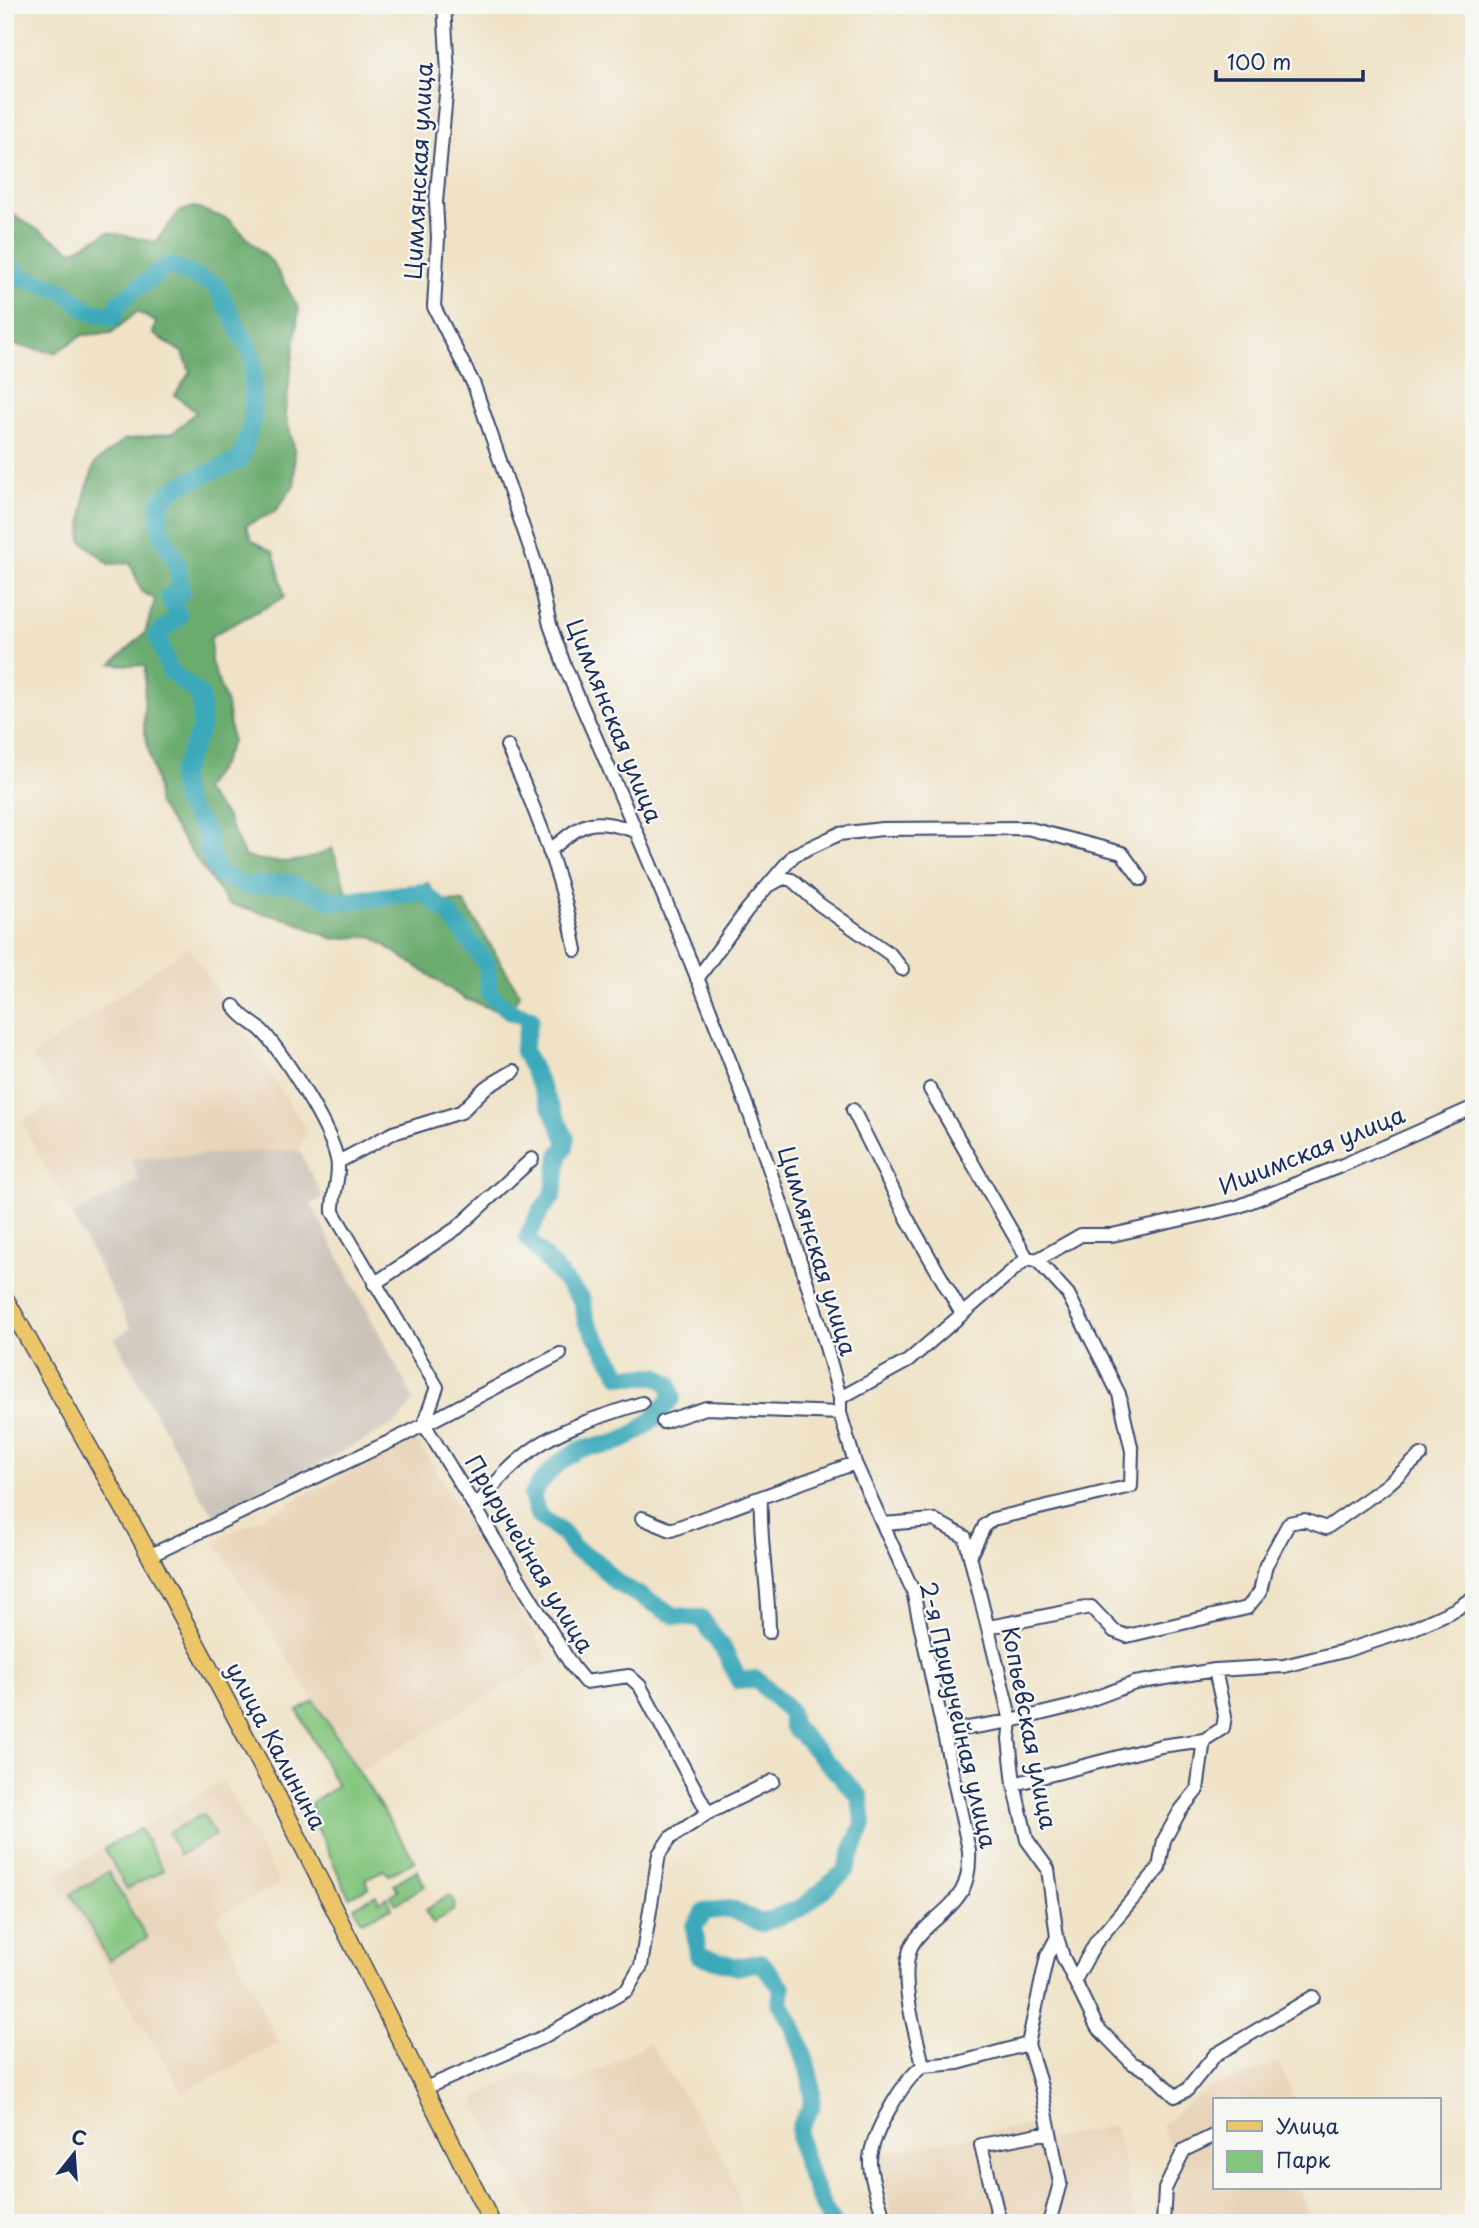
<svg xmlns="http://www.w3.org/2000/svg" width="1479" height="2228" viewBox="0 0 1479 2228" font-family="'Playpen Sans',sans-serif">
	<style>
		.built { fill: #e8d4b8 }
		.industrial { fill: #cbc2b8 }
		.green { fill: #84c67f; stroke: #507a6e; stroke-width: 2 }
		.forest { fill: #6bab6e; stroke: #436d66; stroke-width: 2 }
		.lines { fill: none; stroke-linecap: round; stroke-linejoin: round }
		.river { stroke: #3ba9ba; stroke-width: 18 }
		.minor-casing { stroke: #3b4a6e; stroke-width: 16 }
		.major-casing { stroke: #3b4a6e; stroke-width: 19 }
		.minor { stroke: #fff; stroke-width: 12 }
		.major { stroke: #edc569; stroke-width: 16 }
		.labels { text-anchor: middle; stroke-width: 5; stroke-linejoin: round; paint-order: stroke }
		.street-label { font-size: 23px; fill: #1b2f5e; stroke: #f6f6f2 }
	</style>
	<rect width="100%" height="100%" fill="#f6f6f2"/>
	<filter id="ink" filterUnits="userSpaceOnUse"><feTurbulence type="fractalNoise" baseFrequency=".0143" numOctaves="2"/><feDisplacementMap in="SourceGraphic" scale="14" xChannelSelector="R" yChannelSelector="G"/><feConvolveMatrix kernelMatrix="1 2 1 2 8 2 1 2 1" color-interpolation-filters="sRGB"/></filter>
	<filter id="wash" filterUnits="userSpaceOnUse"><feTurbulence type="fractalNoise" baseFrequency=".00686" numOctaves="4" result="noise"/><feDisplacementMap in="SourceGraphic" scale="28" xChannelSelector="R" yChannelSelector="G"/><feGaussianBlur stdDeviation="1.57" result="paint"/><feColorMatrix in="noise" values="0 0 0 0 0 0 0 0 0 0 0 0 0 0 0 0 0 1.4 0 .05"/><feComposite in="paint" operator="in"/></filter>
	<g filter="url(#wash)">
		<rect width="100%" height="100%" fill="#efe2c6"/>
		<path class="built" d="M188 946 307 1131 299 1150 131 1158 140 1181 72 1215 21 1122 60 1100 32 1057Z
			M416 1437 549 1660 359 1772 215 1542Z
			M223 1781 280 1884 217 1916 279 2043 183 2093 53 1877Z
			M649 2043 727 2163 746 2223H538L473 2099 528 2071 572 2084Z
			M1279 2062 1294 2100H1215V2188H1299L1312 2223H1172L1170 2204 1181 2170 1161 2126 1204 2091Z
			M1036 2123 1040 2141 1115 2125 1137 2223H894L878 2155Z"/>
		<path class="industrial" d="M299 1150 323 1197 311 1204 414 1400 398 1422 217 1518 199 1494 115 1338 131 1328 72 1215 139 1181 130 1158Z"/>
		<path class="green" d="M314 1701 415 1861 389 1875 384 1870 366 1878 369 1888 349 1897 313 1818 311 1804 337 1786 298 1711Z
			M203 1814 215 1835 180 1855 168 1833Z
			M140 1829 163 1870 127 1889 104 1848Z
			M417 1870 425 1886 396 1904 390 1895 398 1890 394 1884Z
			M108 1872 147 1938 109 1960 71 1894Z
			M376 1895 379 1902 387 1897 392 1908 362 1921 354 1907Z
			M449 1895 455 1902 454 1910 433 1924 425 1910Z"/>
		<path class="forest" d="M194 207 228 219 273 263 299 309 285 414 294 447 295 484 275 512 246 525 252 540 274 553 285 597 211 636V662L227 705 232 741 221 765 203 790 226 816 245 857C279 864 302 865 332 848L348 894 428 883 440 901 464 902 520 994 507 1014 465 999 371 936 334 939 290 920 228 904 157 803V788L144 729 145 666 112 664 145 633 155 599 142 592 130 563 109 564 81 540 85 494 95 463 124 440 173 433 196 412 175 395 190 372 183 353 153 334 156 322 137 312 111 333 83 335 55 353 5 343V210L73 251 108 232 155 242 179 212Z"/>
		<g class="lines">
			<path class="river" d="M5 264 23 277 64 291 87 310 113 317 120 301 168 265 216 285 253 357 252 422 240 460 180 485 160 502V530L178 565 181 593 169 596 179 617 157 635 170 671 201 696V728L180 776 184 802 209 836 207 849 219 874 245 886 289 883 336 902 423 892 449 914 487 964 489 993 511 1012 530 1018 523 1049 566 1139 565 1148 559 1155 553 1196 541 1210 527 1238 582 1300 586 1321 621 1376H657L669 1384 672 1397C658 1417 636 1437 612 1444 602 1447 589 1445 579 1450 559 1460 544 1476 532 1495L538 1515 564 1534 574 1549 596 1561 616 1582 675 1616 701 1618 725 1652 739 1681 756 1679 790 1712 792 1725 860 1797 863 1824 845 1871 803 1907 762 1923 730 1909 705 1911 694 1927 698 1955 737 1967 761 1962 782 1988 780 2003C794 2022 817 2083 811 2106 809 2114 800 2122 799 2130 798 2153 820 2203 832 2223"/>
		</g>
	</g>
	<g filter="url(#ink)">
		<g class="lines">
			<defs>
				<path id="minor" d="M444 5 448 73 436 202 438 238 434 307 474 385 537 568 550 625 565 667C669 906 774 1145 840 1398V1413L855 1463 913 1591 969 1850C971 1891 957 1900 928 1926 921 1933 915 1938 911 1947 898 1982 916 2031 923 2066 903 2080 872 2134 870 2159 869 2178 881 2204 885 2223
					M507 746C537 811 563 879 576 950
					M549 851C586 821 589 817 636 831
					M772 884 783 878 792 880 819 904 890 954 902 969
					M697 979 747 910 794 855 839 834 882 829 1027 828 1122 853 1141 879
					M234 1006C245 1022 255 1022 265 1034 287 1060 330 1127 337 1159 341 1175 332 1195 333 1212L437 1387 424 1424 572 1666 585 1682 629 1676 640 1686 708 1813 670 1838 659 1854 641 1966 627 1990 541 2038 423 2089
					M930 1089 1027 1258
					M853 1110 907 1218 962 1314
					M338 1162 393 1133 461 1112 485 1088 514 1071
					M374 1284 457 1228 532 1159
					M840 1398 908 1361 1027 1258 1037 1260 1081 1235H1112L1237 1207 1343 1165 1474 1107
					M663 1422 706 1408 840 1413
					M761 1498C759 1543 769 1586 769 1632
					M476 1507C530 1437 562 1429 642 1403
					M642 1518 671 1530 855 1463
					M883 1524 934 1520 965 1537 970 1556 985 1525 993 1519 1131 1486 1132 1451 1119 1394 1068 1294 1037 1260
					M149 1556 406 1434 560 1354
					M989 1627 1091 1607 1114 1631 1127 1636 1247 1608 1260 1592 1266 1565 1289 1523 1304 1520 1326 1528 1386 1486 1421 1455
					M943 1732 1011 1721 1073 1706 1135 1683 1215 1670 1284 1666 1344 1651 1410 1630 1456 1609 1474 1597
					M1014 1784 1161 1746 1204 1740
					M708 1813 773 1781
					M1057 1937 1063 1957 1097 2027 1132 2063 1150 2072 1175 2096 1187 2090 1215 2055 1313 1997
					M1075 1980 1096 1942 1159 1868 1164 1840 1180 1811 1197 1790 1204 1740 1223 1728 1225 1716 1215 1670
					M1028 2044 1041 2087 1060 2183 1049 2223
					M923 2066 958 2063 1028 2044 1047 1956 1057 1937 1048 1869 1027 1840 1014 1784 1009 1739 1011 1721 970 1556
					M1000 2223 981 2145 1050 2132
					M1163 2223 1165 2189 1184 2150 1215 2135"/>
				<path id="major" d="M5 1298 138 1534 279 1799 492 2223"/>
			</defs>
			<use href="#minor" class="minor-casing"/>
			<use href="#major" class="major-casing"/>
			<use href="#minor" class="minor"/>
			<use href="#major" class="major"/>
		</g>
	</g>
	<g class="labels">
		<g class="street-label">
			<text transform="translate(419 171) rotate(-87)" y="8">Цимлянская улица</text>
			<text transform="translate(614 721) rotate(68)" y="8">Цимлянская улица</text>
			<text transform="translate(1312 1151) rotate(-22)" y="8">Ишимская улица</text>
			<text transform="translate(817 1251) rotate(73)" y="8">Цимлянская улица</text>
			<text transform="translate(529 1554) rotate(59)" y="8">Приручейная улица</text>
			<text transform="translate(958 1715) rotate(77)" y="8">2-я Приручейная улица</text>
			<text transform="translate(1029 1728) rotate(79)" y="8">Копьевская улица</text>
			<text transform="translate(276 1746) rotate(62)" y="8">улица Калинина</text>
		</g>
	</g>
	<rect width="1479" height="2228" fill="none" stroke="#f6f6f2" stroke-width="28"/>
	<rect x="1213" y="2098" width="228" height="91" fill="#f6f6f2" stroke="#9ea6b7" stroke-width="2"/>
	<rect x="1227" y="2121" width="35" height="10" fill="#edc569" stroke="#9ea6b7" stroke-width="2"/>
	<text x="1276" y="2134" font-size="21" fill="#1b2f5e">Улица</text>
	<rect x="1227" y="2151" width="35" height="21" fill="#84c67f" stroke="#9ea6b7" stroke-width="2"/>
	<text x="1276" y="2168" font-size="21" fill="#1b2f5e">Парк</text>
	<g transform="translate(74 2154) rotate(17)" stroke="#f6f6f2" stroke-width="5" paint-order="stroke">
	<path d="M0-5L12 26L0 18L-12 26Z" fill="#1b2f5e"/>
	<text y="-10" font-size="19" font-weight="bold" text-anchor="middle" fill="#1b2f5e">С</text>
	</g>
	<path d="M1216 70v10h147v-10" fill="none" stroke="#1b2f5e" stroke-width="3.5"/>
	<text x="1227" y="70" font-size="21" fill="#1b2f5e" stroke="#f6f6f2" stroke-width="5" paint-order="stroke">100 m</text>
</svg>
